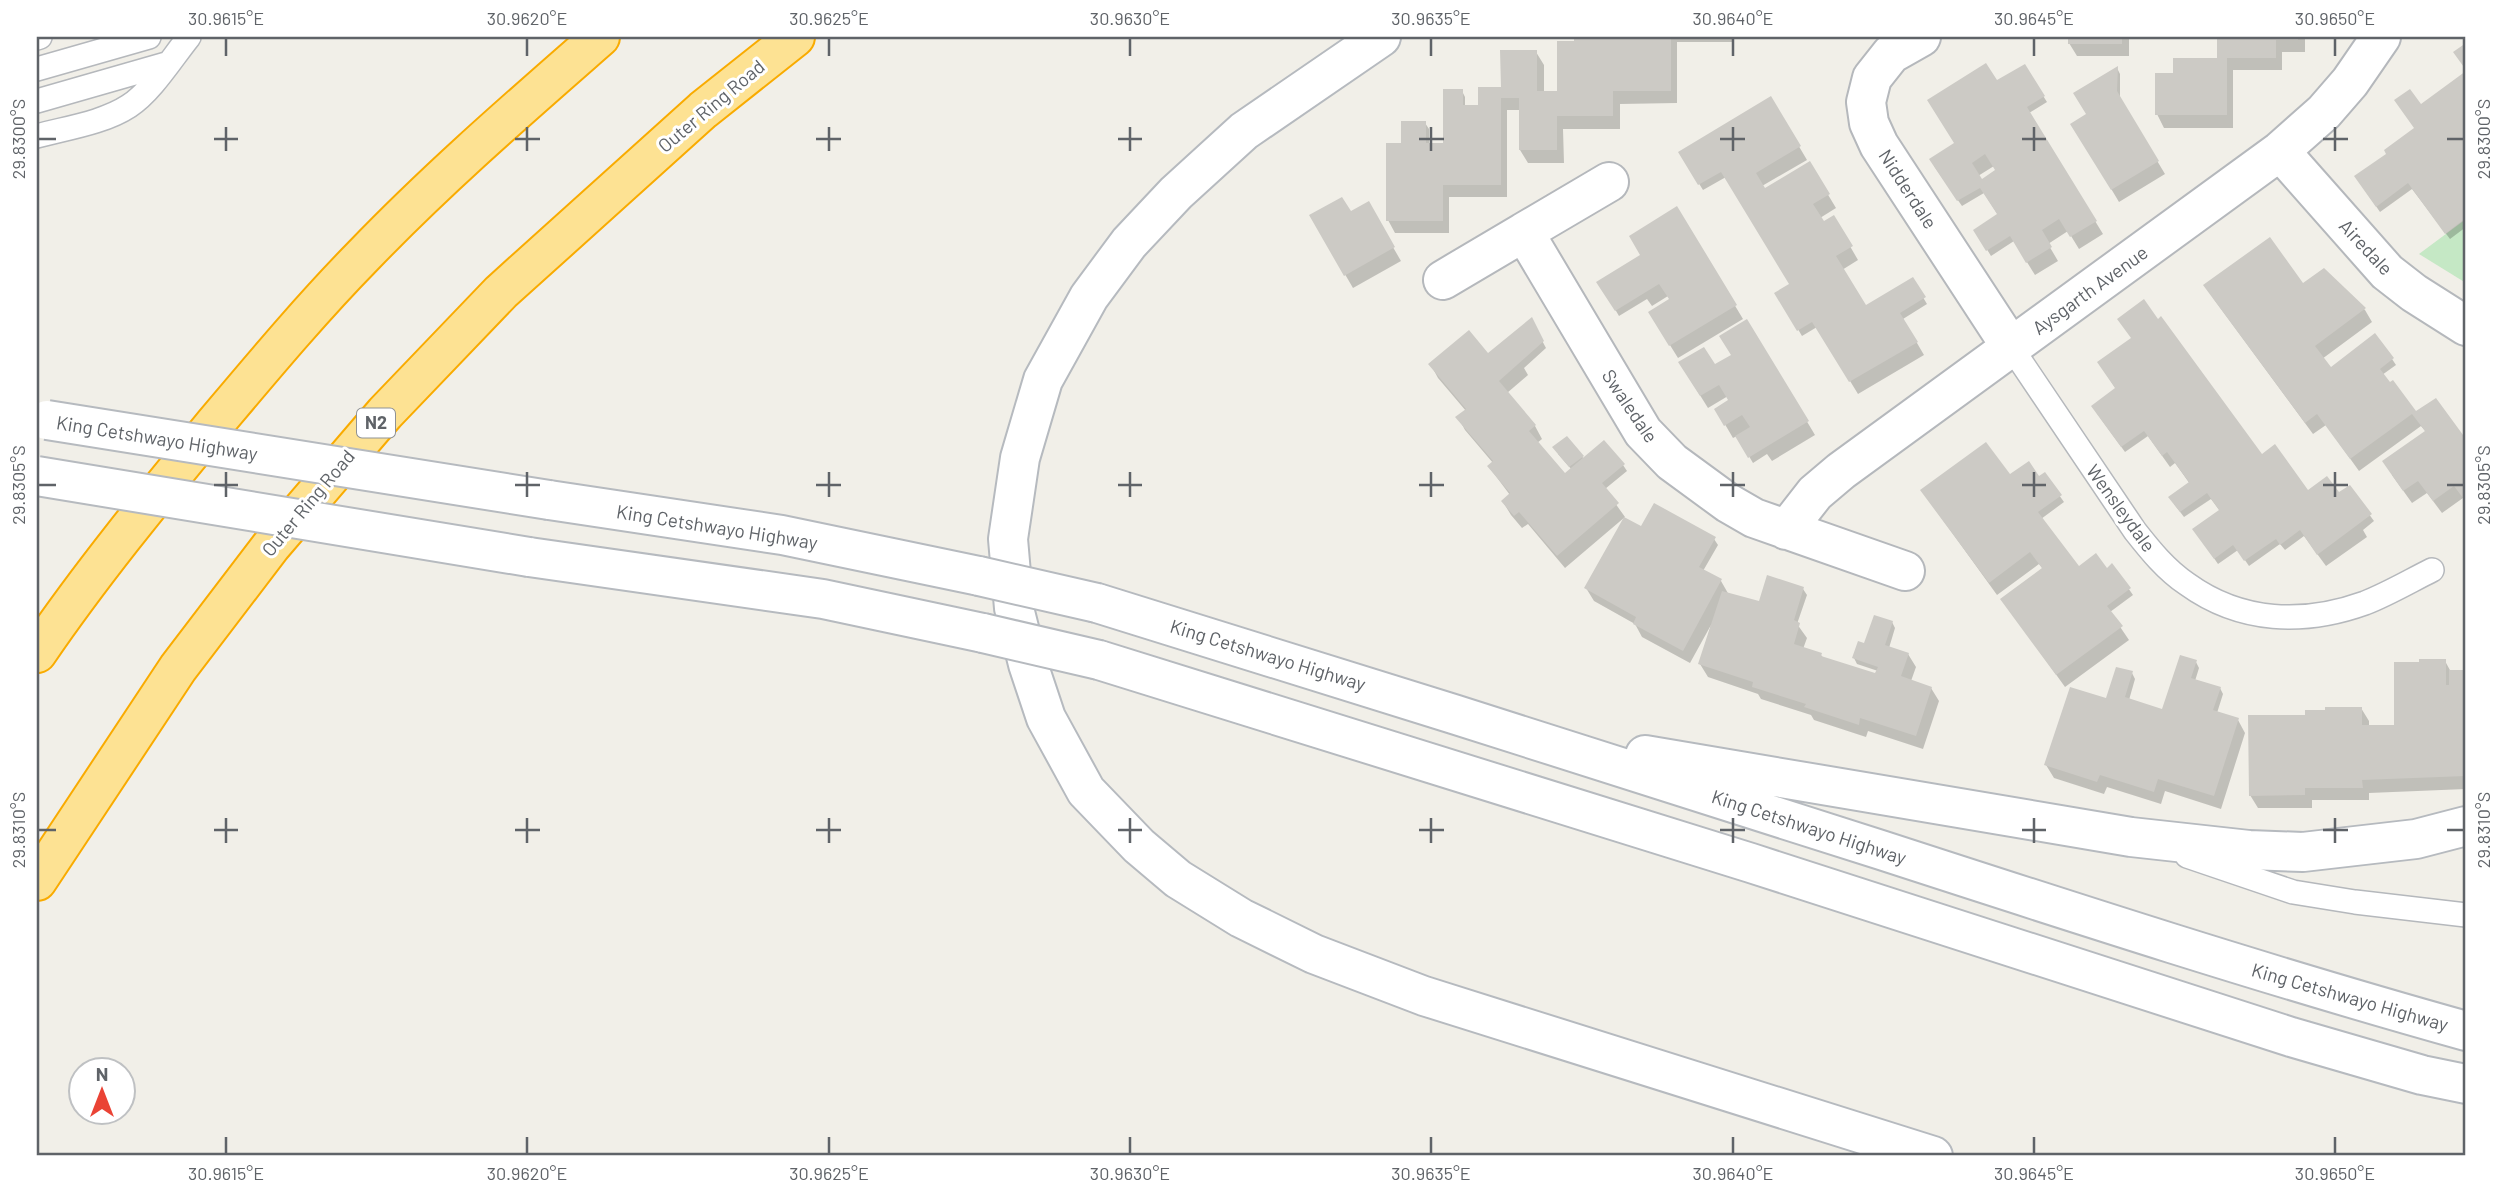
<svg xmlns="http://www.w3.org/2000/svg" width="2503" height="1193" viewBox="0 0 2503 1193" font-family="Barlow,sans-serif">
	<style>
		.green { fill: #c5e8c5 }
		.shadow { fill: #0003; fill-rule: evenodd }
		.building { fill: #cccac5; fill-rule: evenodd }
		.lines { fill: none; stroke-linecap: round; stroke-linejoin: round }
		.service-casing { stroke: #b5b8bc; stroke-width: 26 }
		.minor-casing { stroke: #b5b8bc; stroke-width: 42 }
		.secondary-casing { stroke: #b6babf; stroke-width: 42 }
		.motorway-casing { stroke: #f9ab00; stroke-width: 42 }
		.service { stroke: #fff; stroke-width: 23 }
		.minor { stroke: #fff; stroke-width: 38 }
		.secondary { stroke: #fff; stroke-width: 38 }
		.motorway { stroke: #fde293; stroke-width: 38 }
		.secondary-bridge-casing { stroke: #b6babf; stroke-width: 42; stroke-linecap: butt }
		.secondary-bridge { stroke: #fff; stroke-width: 38 }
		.ticks { fill: none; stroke: #5f6368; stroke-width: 2.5 }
		.labels { text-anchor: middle; stroke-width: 6; stroke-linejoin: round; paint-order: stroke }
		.shield { fill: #fff; stroke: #8f9295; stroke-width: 2 }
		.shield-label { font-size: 18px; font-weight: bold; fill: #5f6368 }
		.street-label { font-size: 19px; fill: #5f6368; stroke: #fff }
		.neatline { fill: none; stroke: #5f6368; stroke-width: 2.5 }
		.ticks-label { font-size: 18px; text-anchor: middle; fill: #5f6368 }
	</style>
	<rect width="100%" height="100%" fill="#f1efe8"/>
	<path class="green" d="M2466 219V283L2419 254Z"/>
	<path class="shadow" d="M1576 37H1734V42H1677V103L1620 104V129H1563L1564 163H1528L1520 150V110H1507V197H1449V233H1395L1388 220 1403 144 1425 123 1429 129V144H1445L1462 91 1465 97V106H1480L1502 88 1536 52 1544 65V92H1558L1576 43Z
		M2069 37H2129V56H2077L2069 43Z
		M2218 37H2305V52H2282V70H2233V128H2164L2157 114 2175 75 2218 59Z
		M2024 66 2047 102 2029 113 2103 234 2079 249 2068 231 2048 244 2058 261 2035 275 2014 241 1991 256 1975 230 1998 215 1984 193 1962 206 1934 166 1956 144 1997 83ZM1994 166 1997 171 1981 181 1978 176Z
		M2117 68 2120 74V99L2165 174 2119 202 2073 125 2089 115Z
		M2466 73V227L2450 239 2412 189 2380 212 2360 183 2416 129 2425 113 2423 104Z
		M1771 99 1807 160 1762 186 1764 190 1809 163 1836 208 1820 218 1823 223 1833 217 1858 260 1842 270 1865 307 1912 279 1927 304 1903 319 1924 355 1858 394 1817 327 1802 336 1777 294 1791 285 1726 177 1703 190 1680 153Z
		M1368 204 1401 261 1353 288 1311 216 1351 214Z
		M1677 209 1743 319 1678 358 1650 313 1671 300 1668 296 1652 306 1647 299 1619 316 1599 282 1642 255Z
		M2324 271 2365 310 2372 322 2322 359 2336 378 2392 359 2396 365 2382 375 2416 414 2436 400 2466 442V503L2463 498 2442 513 2427 493 2412 503 2392 475 2426 432 2421 426 2359 471 2326 425 2313 434 2213 298 2303 285Z
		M1531 320 1546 348 1524 368 1528 375 1507 393 1535 426 1542 439 1537 443 1565 475 1572 470 1558 454 1567 438 1584 459 1623 465 1627 471 1605 489 1625 517 1565 568 1528 524 1522 528 1511 515 1503 502 1510 495 1489 467 1493 463 1465 430 1458 417 1466 411 1438 378 1431 365 1488 356Z
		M1747 321 1815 435 1772 461 1767 454 1753 463 1737 436 1733 438 1716 409 1730 400 1728 396 1708 408 1688 376 1714 367 1733 356Z
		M2099 363 2261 456 2308 493 2344 503 2349 487 2374 521 2363 530 2367 537 2326 566 2304 536 2285 550 2280 544 2249 566 2238 550 2218 564 2198 535 2220 511 2211 499 2184 517 2174 504 2190 484 2175 463 2170 467 2148 436 2125 452 2096 412 2116 389Z
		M2044 474 2064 502 2041 519 2078 569 2107 570 2112 565 2133 595 2110 612 2129 640 2065 687 2002 599 2043 569 2039 564 1997 595 1922 491 2014 483 2039 478Z
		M1642 528 1714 539 1718 545 1703 571 1721 581 1729 595 1763 604 1803 589 1807 595 1797 624 1807 638 1803 649 1821 655 1824 659 1877 676 1878 671 1857 664 1854 658 1892 622 1895 628 1889 648 1908 654 1916 667 1911 681 1931 688 1939 701 1923 749 1868 731 1866 737 1814 720 1811 715 1761 699 1758 694 1708 677 1700 664 1711 625 1690 663 1642 637 1635 624 1594 601 1586 588Z
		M2445 661 2451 672H2466V789L2369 793V800H2312V808H2258L2250 795 2306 717 2361 708 2369 721V727H2396Z
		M2196 662 2199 668 2195 681 2220 688 2223 694 2217 713 2238 720 2245 733 2221 809 2165 791 2161 804 2107 787 2104 794 2054 778 2046 765 2110 702 2132 673 2135 679 2129 700 2164 712Z"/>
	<path class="building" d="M1574 37H1671V91H1613V116H1557V150H1519V98H1501V185H1443V221H1386V143H1401V121H1426V143H1443V89H1463V105H1478V87H1501L1500 50H1537V91H1557V41H1574Z
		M2068 37H2122V44H2068Z
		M2217 37H2298V40H2276V58H2227V115H2155V73H2173V58H2217Z
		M2466 43V70L2453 52Z
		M1986 63 1997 80 2025 64 2045 96 2027 107 2097 221 2070 237 2059 219 2042 230 2052 247 2026 263 2010 236 1986 251 1973 230 1997 214 1980 188 1957 201 1929 159 1954 143 1927 100ZM1985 154 1995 170 1982 179 1972 163Z
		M2118 66 2117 91 2159 161 2111 190 2070 124 2086 114 2073 93Z
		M2466 71V218L2445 234 2408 183 2376 207 2354 176 2386 154 2384 150 2414 128 2394 100 2410 89 2421 104Z
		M1771 96 1801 146 1756 173 1765 188 1810 161 1830 194 1813 204 1824 221 1834 215 1853 246 1836 256 1866 305 1913 277 1926 297 1900 313 1918 342 1849 382 1812 322 1797 331 1774 293 1789 284 1721 172 1698 185 1678 152Z
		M1342 197 1351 211 1369 201 1395 247 1344 276 1309 215Z
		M1677 206 1737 305 1669 346 1648 312 1669 299 1659 284 1615 311 1596 282 1640 255 1629 236Z
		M2270 237 2303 283 2324 268 2366 308 2315 346 2331 367 2375 333 2394 358 2380 369 2390 382 2393 380 2416 411 2436 398 2466 439V502L2454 486 2433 501 2418 481 2403 491 2382 461 2425 431 2412 414 2350 459 2317 414 2305 423 2203 285Z
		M2144 299 2158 319 2161 316 2262 454 2275 444 2308 490 2327 476 2339 492 2350 485 2372 514 2317 555 2300 530 2280 545 2276 539 2244 561 2233 545 2214 559 2192 529 2219 510 2207 493 2180 512 2168 497 2189 482 2167 452 2162 456 2144 431 2121 447 2091 406 2115 388 2097 362 2131 338 2117 319Z
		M1532 317 1544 341 1499 381 1536 425 1529 431 1565 473 1604 440 1625 464 1602 483 1619 503 1557 556 1519 512 1514 516 1501 501 1510 493 1487 466 1493 461 1455 417 1466 409 1428 364 1469 330 1488 353Z
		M1747 319 1809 421 1748 458 1735 436 1750 427 1742 415 1724 426 1714 409 1728 400 1719 385 1700 396 1678 362 1704 347 1715 364 1731 355 1719 336Z
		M1567 436 1584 456 1569 467 1552 447Z
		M1986 442 2010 474 2029 461 2039 476 2045 472 2062 495 2038 512 2079 566 2096 553 2107 568 2112 563 2131 588 2107 606 2123 626 2056 675 2000 599 2042 568 2030 552 1989 583 1920 490Z
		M1654 503 1716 537 1699 567 1722 579 1683 651 1633 624 1636 617 1584 588 1624 517 1641 526Z
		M1767 575 1804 587 1794 620 1800 623 1794 644 1822 653 1821 656 1875 673 1878 667 1852 658 1858 641 1864 643 1874 615 1893 621 1885 645 1909 653 1901 676 1932 687 1916 736 1860 718 1859 725 1804 707 1806 704 1752 687 1753 682 1698 664 1722 591 1759 601Z
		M2180 655 2197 660 2191 678 2221 687 2213 710 2239 718 2214 796 2158 779 2154 792 2100 775 2097 782 2044 765 2070 687 2106 698 2116 667 2133 671 2125 697 2162 709Z
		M2419 659H2446V685H2449V670H2466V776L2362 780 2363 788H2305V795L2249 796 2248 715H2305V710H2325V707H2362V725H2394V662H2419Z"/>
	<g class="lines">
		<defs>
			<path id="service" d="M37 38 40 37
				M37 69 149 37
				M37 101 166 64
				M37 136C66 128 103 123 129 106 151 92 172 58 189 37
				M2011 347 2135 531C2150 550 2166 570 2187 584 2241 623 2304 625 2365 603 2388 594 2410 581 2432 570
				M2187 856 2293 892 2355 902 2466 915"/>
			<path id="minor" d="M1921 37 1891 54 1872 78 1866 102 1869 123 1879 145 2011 347
				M2280 151 2387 272 2414 293 2466 326
				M1524 232 1609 182
				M1443 280 1524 232 1643 432 1672 462 1728 503 1754 518 1905 571
				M1786 530 1815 493 1841 471 2280 151 2324 112 2350 82 2381 37"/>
			<path id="secondary" d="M1381 37 1244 131 1176 193 1129 243 1089 297 1043 380 1020 458 1008 539 1014 608 1028 664 1046 718 1086 791 1139 846 1178 879 1241 918 1314 954 1424 996 1933 1156
				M549 500 782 535 979 576
				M529 557 823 599 983 633
				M1097 603C1359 683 1620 767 1881 850 2075 913 2269 976 2466 1031
				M1099 660 1751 863 2291 1037 2422 1075 2466 1084
				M1645 755 2131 837 2249 850 2303 852 2416 839 2466 826"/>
			<path id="motorway" d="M37 653C91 574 151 501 212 427 261 369 310 310 363 256 438 178 519 108 600 37
				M37 881 178 668 271 546 385 413 501 292 703 110 795 37"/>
		</defs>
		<use href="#service" class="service-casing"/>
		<use href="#minor" class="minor-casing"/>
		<use href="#secondary" class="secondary-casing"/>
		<use href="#motorway" class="motorway-casing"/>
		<use href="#service" class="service"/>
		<use href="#minor" class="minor"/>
		<use href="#secondary" class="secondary"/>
		<use href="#motorway" class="motorway"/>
		<defs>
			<path id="secondary-bridge" d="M47 420 549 500
				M37 476 529 557
				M979 576 1097 603
				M983 633 1099 660"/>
		</defs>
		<use href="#secondary-bridge" class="secondary-bridge-casing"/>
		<use href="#secondary-bridge" class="secondary-bridge"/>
	</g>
	<path class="ticks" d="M226 38V56M527 38V56M829 38V56M1130 38V56M1431 38V56M1733 38V56M2034 38V56M2335 38V56M226 127V151M527 127V151M829 127V151M1130 127V151M1431 127V151M1733 127V151M2034 127V151M2335 127V151M38 139H56M214 139H238M515 139H540M816 139H841M1118 139H1142M1419 139H1444M1720 139H1745M2022 139H2046M2323 139H2348M2447 139H2464M226 472V497M527 472V497M829 472V497M1130 472V497M1431 472V497M1733 472V497M2034 472V497M2335 472V497M38 485H56M214 485H238M515 485H540M816 485H841M1118 485H1142M1419 485H1444M1720 485H1745M2022 485H2046M2323 485H2348M2447 485H2464M226 818V843M527 818V843M829 818V843M1130 818V843M1431 818V843M1733 818V843M2034 818V843M2335 818V843M38 830H56M214 830H238M515 830H540M816 830H841M1118 830H1142M1419 830H1444M1720 830H1745M2022 830H2046M2323 830H2348M2447 830H2464M226 1137V1154M527 1137V1154M829 1137V1154M1130 1137V1154M1431 1137V1154M1733 1137V1154M2034 1137V1154M2335 1137V1154"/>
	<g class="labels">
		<rect class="shield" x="357" y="408.5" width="38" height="29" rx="5"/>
		<g class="shield-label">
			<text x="376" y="429">N2</text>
		</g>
		<g class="street-label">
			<text transform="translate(711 106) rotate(-40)" y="7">Outer Ring Road</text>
			<text transform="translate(1908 189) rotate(57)" y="7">Nidderdale</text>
			<text transform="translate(2366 247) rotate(47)" y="7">Airedale</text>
			<text transform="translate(2090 290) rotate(-36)" y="7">Aysgarth Avenue</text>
			<text transform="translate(1630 406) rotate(56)" y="7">Swaledale</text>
			<text transform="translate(157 438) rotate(9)" y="7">King Cetshwayo Highway</text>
			<text transform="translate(308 503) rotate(-50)" y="7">Outer Ring Road</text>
			<text transform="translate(2121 508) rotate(54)" y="7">Wensleydale</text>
			<text transform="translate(717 527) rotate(9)" y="7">King Cetshwayo Highway</text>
			<text transform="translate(1268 655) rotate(17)" y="7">King Cetshwayo Highway</text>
			<text transform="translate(1809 827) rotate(18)" y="7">King Cetshwayo Highway</text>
			<text transform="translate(2350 997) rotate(16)" y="7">King Cetshwayo Highway</text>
		</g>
	</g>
	<rect width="2503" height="1193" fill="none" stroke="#ffffff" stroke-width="77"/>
	<g transform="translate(102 1091)"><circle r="33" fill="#ffffff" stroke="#bfc1c3" stroke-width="2"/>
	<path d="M0-5L12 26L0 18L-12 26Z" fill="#ea4335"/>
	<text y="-10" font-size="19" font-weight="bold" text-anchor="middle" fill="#5f6368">N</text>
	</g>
	<rect x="38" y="38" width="2426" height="1116" class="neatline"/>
	<g class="ticks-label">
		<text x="226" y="25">30.9615°E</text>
		<text x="527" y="25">30.9620°E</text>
		<text x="829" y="25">30.9625°E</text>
		<text x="1130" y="25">30.9630°E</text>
		<text x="1431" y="25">30.9635°E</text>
		<text x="1733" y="25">30.9640°E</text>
		<text x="2034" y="25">30.9645°E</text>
		<text x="2335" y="25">30.9650°E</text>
		<text transform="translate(19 139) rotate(-90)" y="6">29.8300°S</text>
		<text transform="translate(2484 139) rotate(-90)" y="6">29.8300°S</text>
		<text transform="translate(19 485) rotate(-90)" y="6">29.8305°S</text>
		<text transform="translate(2484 485) rotate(-90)" y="6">29.8305°S</text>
		<text transform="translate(19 830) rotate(-90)" y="6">29.8310°S</text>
		<text transform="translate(2484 830) rotate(-90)" y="6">29.8310°S</text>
		<text x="226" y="1180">30.9615°E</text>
		<text x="527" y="1180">30.9620°E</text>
		<text x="829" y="1180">30.9625°E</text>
		<text x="1130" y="1180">30.9630°E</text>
		<text x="1431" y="1180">30.9635°E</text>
		<text x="1733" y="1180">30.9640°E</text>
		<text x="2034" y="1180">30.9645°E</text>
		<text x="2335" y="1180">30.9650°E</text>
	</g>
</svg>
